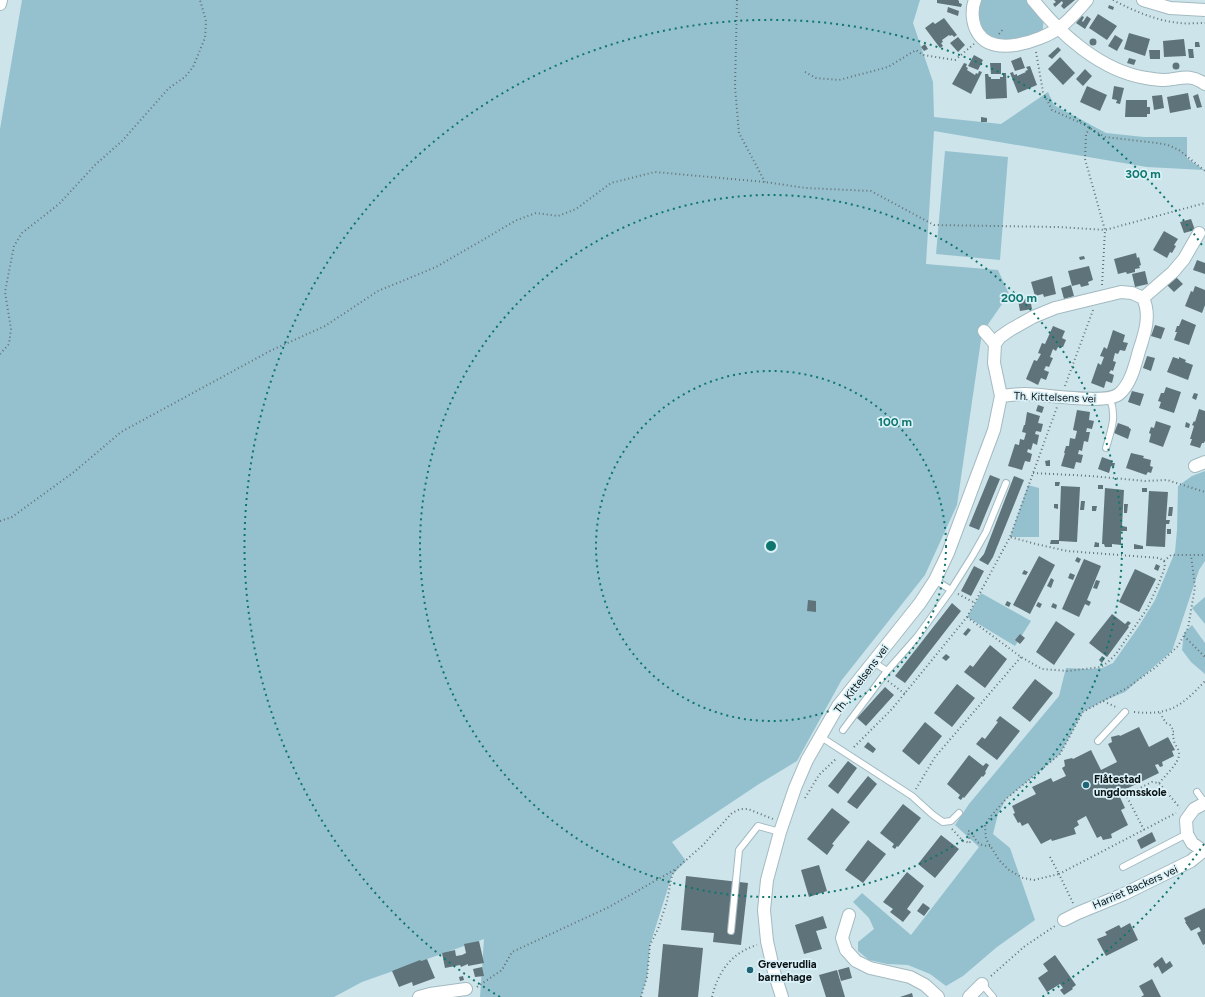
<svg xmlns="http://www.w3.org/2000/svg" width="1205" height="997" viewBox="0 0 1205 997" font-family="Figtree,sans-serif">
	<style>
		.green { fill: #95c1ce }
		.building { fill: #5f747a }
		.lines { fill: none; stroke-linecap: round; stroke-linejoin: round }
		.service-casing { stroke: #a3bac0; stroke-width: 8 }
		.minor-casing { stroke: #a3bac0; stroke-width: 14 }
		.path { stroke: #637276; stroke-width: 2; stroke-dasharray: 1 3; stroke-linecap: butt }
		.service { stroke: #fff; stroke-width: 6 }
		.minor { stroke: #fff; stroke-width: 12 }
		.ring { fill: none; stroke: #0f766e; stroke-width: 2; stroke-dasharray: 2 4 }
		.poi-dot { fill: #1f6575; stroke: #daf1f8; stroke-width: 1.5 }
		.labels { text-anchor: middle; stroke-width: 3.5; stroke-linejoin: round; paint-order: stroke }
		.street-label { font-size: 11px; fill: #0b1315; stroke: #daf1f8 }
		.poi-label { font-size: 11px; font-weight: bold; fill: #0b1315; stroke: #daf1f8; text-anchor: start }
		.centre { fill: #0f766e; stroke: #daf1f8; stroke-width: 2 }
		.ring-label { font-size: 12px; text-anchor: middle; font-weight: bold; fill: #0f766e; stroke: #daf1f8; stroke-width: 3.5; stroke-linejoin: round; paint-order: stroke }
	</style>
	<rect width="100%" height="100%" fill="#cde4eb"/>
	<path class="green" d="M22 0H920L913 23 933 82 934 117 1001 124 1048 92 1054 105 1106 133 1144 137H1187V158L1204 170 1147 167 934 131 926 264 998 270 1009 294 982 333 957 505 925 575 841 681 797 761 759 784 672 842 686 861 672 875 650 945 647 977 641 997H480L484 939 362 982 334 997H0V129Z
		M975 0H1033L1044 15 1042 38 1009 45 981 38Z
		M945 151 1008 157 1000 260 936 254Z
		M1205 471V561L1199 570 1172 651 1125 692 1103 701 1083 712 1060 754 1006 799 998 814 993 834 1010 848 1035 920 997 947 963 976 946 986 930 974 908 965 887 964 869 960 858 951V942L874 929 869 918 853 902 862 893 911 935 979 847 955 825 969 804 1059 696 1066 668 1088 669 1102 668 1113 663 1139 626 1155 600 1175 552 1177 530 1178 486 1192 476Z
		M1028 485 1039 488V537H1010Z
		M981 593 1031 621 1015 646 967 617Z
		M1205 597V624L1192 608Z
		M1192 625 1205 643V674L1191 662 1182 650 1184 633Z"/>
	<path class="building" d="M937 0H958L959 1V3L962 4 961 7 937 3Z
		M1054 0H1075L1064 9 1061 6 1063 3 1062 1 1055 7 1053 4 1056 2Z
		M1109 5 1114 7 1113 10 1108 8Z
		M948 7 959 11 958 16 947 12Z
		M1098 14 1117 26 1107 40 1089 28Z
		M1082 16 1084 17 1082 21 1083 22 1087 16 1091 19 1085 29 1076 23Z
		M944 18 957 35 954 37 952 35 950 36 949 35 942 40 943 42 941 43 943 46 940 48 925 28 933 22 935 24Z
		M1129 33 1150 39 1145 56 1124 49Z
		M1115 35 1123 40 1117 51 1108 46Z
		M958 37 965 45 958 52 950 43Z
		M1089.5 42a3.5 3.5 0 1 1 7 0a3.5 3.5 0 1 1-7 0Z
		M1184 39 1186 56 1164 57 1163 41Z
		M1195 42H1199L1200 47H1195Z
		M925 44 928 49 924 51 921 47Z
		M1058 47 1061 50 1052 59 1048 56Z
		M1188 49H1193L1194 58H1189Z
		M1149 50H1160V59H1150Z
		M974 55 983 60 978 70 968 66Z
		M1021 57 1025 68 1015 71 1011 61Z
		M1060 57 1075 73 1063 85 1048 69Z
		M1129 58 1136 60 1134 65 1127 63Z
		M1172.5 66a3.5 3.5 0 1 1 7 0a3.5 3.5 0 1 1-7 0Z
		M964 63 967 64 966 67 968 68 967 70 975 75 976 73 978 74 979 71 982 72 971 94 952 84Z
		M990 63H1001V74H991Z
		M1030 66 1037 85 1018 93 1010 73 1013 72 1014 75 1017 74V76L1026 72 1025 71 1028 70 1026 67Z
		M1085 69 1092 76 1083 86 1076 79Z
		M1003 73H1006L1007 98 986 99 985 74H988L989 77H991V79H1000V77H1003Z
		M1087 86 1107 95 1100 111 1080 102Z
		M1114 86 1124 88 1120 104 1116 103 1117 100 1112 99Z
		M1188 93 1191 109 1170 113 1167 97Z
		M1198 94 1202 107 1197 108 1193 96Z
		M1162 95 1164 108 1154 110 1152 96Z
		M1126 100H1147V107H1150V114H1147V117H1125Z
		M981 117 987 118V122H981Z
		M1191 219 1195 230 1184 233 1180 222Z
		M1164 231 1178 239 1174 245 1176 246 1172 253 1170 252 1167 258 1153 250Z
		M1136 253 1137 258 1139 257 1141 265 1139 266 1140 268 1135 269V272L1127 274 1126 272 1118 274 1114 259Z
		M1084 256 1085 259 1080 260 1079 257Z
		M1197 260 1205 263V274L1193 270Z
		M1089 266 1093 280 1088 282 1089 285 1081 287 1080 284 1072 286 1068 271Z
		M1145 271 1148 284 1135 287 1132 274Z
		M1052 276 1056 294 1044 297 1043 294 1035 296 1031 282Z
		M1176 277 1183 284 1174 292 1167 285Z
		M1071 285 1074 296 1064 299 1061 288Z
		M1195 286 1205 290V305L1202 313 1185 306 1191 291 1193 292Z
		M1030 298 1032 309 1020 311 1018 300Z
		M1182 319 1196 325 1189 345 1174 340 1177 332H1175L1177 326H1179Z
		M1155 325 1165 328 1161 339 1151 336Z
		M1053 326 1065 331 1062 338 1066 340 1063 347H1062L1061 348 1058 347 1056 351 1053 349 1050 357 1053 358 1049 367 1046 366 1044 370 1049 372 1046 380 1041 378 1038 385 1026 379 1034 360 1037 361 1041 354 1038 353 1042 343 1045 344Z
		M1113 330 1125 335 1123 342 1128 343 1125 351 1120 350 1118 354 1115 353 1113 361 1116 362 1113 371 1111 370 1109 373 1114 375 1112 383 1106 381 1104 388 1091 383 1098 363 1101 365 1104 357 1100 356 1104 347 1107 349Z
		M1147 356 1155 358 1151 371 1143 368Z
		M1173 357 1179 359V357L1186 360 1185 362 1193 365 1188 380 1167 372Z
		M1166 387 1181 392 1174 413 1159 408 1161 402 1158 401 1161 393H1164Z
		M1132 391 1144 394 1140 406 1128 402Z
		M1194 393 1198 394 1196 400 1192 398Z
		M1038 405 1044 407 1042 413 1036 411Z
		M1199 409 1205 411V441L1204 443H1202L1200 448 1190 445 1192 439H1190L1194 426 1192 425 1194 421 1195 422Z
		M1077 410 1090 412 1089 420 1094 421 1092 429 1087 428 1086 432H1090L1088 442 1084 441 1082 451 1079 450 1078 454 1083 455 1081 463 1076 462 1074 469 1061 466 1065 453H1064L1066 446H1069L1070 438 1075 439 1077 431 1073 430Z
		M1027 412 1040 416 1038 423 1043 424 1041 432 1036 431 1035 434 1039 435 1037 445 1033 443 1031 450 1028 449 1027 452 1032 454 1030 462 1025 461 1022 470 1008 466 1015 444 1019 445 1020 439 1024 440 1026 433 1022 432 1024 425H1025Z
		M1156 421 1171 426 1163 447 1149 442 1151 434 1149 433 1151 427 1154 428Z
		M1186 422 1190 424 1189 428 1185 427Z
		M1118 423 1129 427V428L1131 429 1128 439 1114 433Z
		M1131 453 1144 456 1143 458 1151 460 1150 466 1153 467 1151 473 1148 472 1146 475 1126 468Z
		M1102 457 1113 461 1112 463H1115L1114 467 1111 466 1109 473 1098 469Z
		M1050 460V466H1046L1045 461Z
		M990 475 1000 479 979 530 969 526Z
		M1014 476 1024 480 993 557 988 565 979 560 984 554Z
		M1055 482H1060L1059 486H1055Z
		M1098 485H1103V489H1098Z
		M1061 486 1080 487 1077 542 1059 541V544H1050L1051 540H1059Z
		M1105 488 1124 490 1122 526 1127 527V531H1121V545L1112 544V547H1105L1104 544H1102Z
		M1142 488H1147V492H1142Z
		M1149 491 1168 492 1166 520H1170L1169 524H1166L1165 547 1146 546Z
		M1081 501H1085L1084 510H1080Z
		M1054 504H1058V509L1054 508Z
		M1124 504H1128L1127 513H1124Z
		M1092 506H1097L1096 511H1092Z
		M1169 507H1173L1172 516H1168Z
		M1167 529H1171V534H1167Z
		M1095 542 1099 543V547H1094Z
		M1134 544 1143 546V549H1134Z
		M1039 556 1055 565 1030 614 1013 605Z
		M1077 557 1081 559 1079 563 1075 561Z
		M1084 559 1101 566 1087 600 1091 602 1089 606 1085 604 1079 617 1062 609Z
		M1156 564 1160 566 1158 571 1154 569Z
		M974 566 984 571 971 596 961 591Z
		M1135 569 1156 579 1139 612 1119 602Z
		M1024 570 1028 572 1026 575 1022 574Z
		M1070 573 1075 575 1073 580 1068 578Z
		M1051 578 1054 580 1051 588 1047 586Z
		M1096 580 1100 581 1097 589 1093 588Z
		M808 600 816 601V612L807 611Z
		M1007 601 1011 603 1009 607 1005 605Z
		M1038 602 1042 604 1040 608 1036 606Z
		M952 603 961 611 905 683 895 676Z
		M1053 603 1057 605 1056 609 1051 607Z
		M1112 614 1125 624 1128 621 1131 623 1128 626 1129 627 1107 657 1089 643Z
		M1056 621 1075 634 1054 665 1036 652Z
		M968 628 971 630 966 636 963 634Z
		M1020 634 1025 638 1020 644 1015 640Z
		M990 645 1007 659 985 688 964 672 970 665 973 667Z
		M946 654 950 657 946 661 942 658Z
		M1102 656 1105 658 1102 663 1099 660Z
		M1035 679 1053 693 1030 722 1012 708Z
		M957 684 975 698 952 727 934 713Z
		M885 687 894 695 866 726 857 718Z
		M1000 716 1020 731 997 760 976 744 982 737 985 739 998 722 996 721Z
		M925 722 942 736 919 765 902 751Z
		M1139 727 1149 747 1168 737 1175 750 1172 751 1174 756 1162 762 1163 766 1160 767 1158 764 1155 765 1159 773 1118 793 1125 808 1121 810 1128 825 1111 834 1112 838 1103 840 1101 836 1097 838 1086 816 1077 821 1079 825 1074 828 1076 834 1052 841 1051 839 1041 844 1028 823 1022 826 1020 822 1018 823 1013 814 1015 813 1012 806 1036 794 1032 787 1051 778 1053 782 1066 776 1062 768 1065 766 1064 760 1072 758 1073 759 1091 750 1101 770 1117 762 1108 744 1112 742 1111 737 1119 735 1120 736Z
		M868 742 876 749 873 753 864 747Z
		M969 755 983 766 986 763 989 765 985 772 986 773 983 777 982 776 964 798 963 797 961 800 958 798 960 795 947 784Z
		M848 761 857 768 838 794 828 786Z
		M868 776 877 784 857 809 847 802Z
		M903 804 921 818 898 847 897 846 895 849 892 847 894 844 880 833Z
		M832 808 850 822 832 844 834 845 827 855 807 839Z
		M1152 832 1156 841 1141 849 1137 840Z
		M941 835 959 849 935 878 918 864Z
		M868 840 886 854 863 883 845 870Z
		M819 865 827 891 809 897 801 870Z
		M907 872 924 886 907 909 911 912 903 922 890 912 893 909 883 902Z
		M686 876 748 883 741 945 713 942 714 933 681 930Z
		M923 903 930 908 924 916 917 911Z
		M1205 908V944L1203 945 1197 933 1201 931 1199 927 1191 931 1185 922H1186L1184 918Z
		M823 916 827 928 816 931 822 949 804 954 795 925Z
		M1130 923 1138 940 1106 956 1097 939 1107 935 1105 932 1119 925 1121 928Z
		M479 941 484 963 468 966V964L461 967 460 965 445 968 442 953 455 950 456 956 462 955 466 953 464 944Z
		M663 944 703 948 698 997H658Z
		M1055 955 1076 985 1072 988 1073 989 1064 995 1060 990 1063 988 1060 984 1047 992 1038 978 1048 971 1043 964Z
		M1162 957 1166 964 1170 961 1173 966 1162 974 1158 966 1155 968 1153 964Z
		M427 959 435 978 413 986 412 982 399 987 392 971 420 960 421 961Z
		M482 967 484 976 475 977 473 969Z
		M849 967 852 978 841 981 838 970Z
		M837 970 845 997H826L819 975Z
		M463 976 464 980 460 981 459 977Z
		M1152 979 1161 997H1141L1144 995 1139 986Z
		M912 993 913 997H900Z"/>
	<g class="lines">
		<defs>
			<path id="service" d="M1106 448C1111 430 1117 417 1110 399
				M935 580 951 590
				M872 661 887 671
				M843 730 887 671 917 637 951 590 973 555 986 532 1006 483
				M821 737 912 796 933 815 943 822 951 821 959 813
				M1098 741 1125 712
				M1197 792 1205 803
				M1123 867 1187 834
				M731 931 739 850 758 826 780 832
				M982 984 993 997"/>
			<path id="minor" d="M975 0C971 9 972 24 978 33 993 57 1039 42 1059 28 1070 20 1078 10 1087 0
				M1033 0C1060 34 1101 71 1146 78 1152 79 1158 80 1164 80 1181 79 1189 73 1205 84
				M1143 0 1170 8 1205 10
				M0 4 1 0
				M1143 298 1173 272 1184 259 1199 233
				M984 331 995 344
				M1195 466 1205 462
				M1205 803 1194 809 1186 820 1187 834 1192 843 1203 851H1205
				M849 915 842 938 846 950 856 961 870 968 910 977 925 985 938 997
				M1064 920 1078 913 1124 894 1191 861 1203 851
				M419 997 430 994 466 989
				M782 997 774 972 767 941 764 910 767 880 780 832 795 788 807 760 838 706 920 603 935 580 948 553 994 430 1001 396 994 363 995 344 1000 337 1010 330 1033 317 1055 308 1121 292 1132 293 1143 298C1151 315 1145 333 1139 351 1135 365 1131 384 1119 394 1106 405 1044 394 1025 394 1017 394 1009 395 1001 396
				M969 997 982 984"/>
		</defs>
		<use href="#service" class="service-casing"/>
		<use href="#minor" class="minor-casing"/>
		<path class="path" d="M737 0 735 87 739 133 765 182
			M1113 0C1134 11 1157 21 1180 23 1188 24 1197 23 1205 23
			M999 34 1004 28
			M1036 52 1043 92 1052 110 1083 124 1105 137 1157 143 1168 145 1179 150 1205 171
			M805 72 816 78 839 80 888 67 916 50 923 55 955 60 974 44
			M1102 285 1105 230 1205 203
			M0 354 9 344 11 329 5 292 14 246 22 233 59 204 95 165 122 141 169 88 185 77 193 67 205 38 206 21 200 0
			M1065 386 1093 310
			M1033 473 1091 476 1145 481 1167 480 1205 492
			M0 521 12 517 74 472 121 432 270 351 325 326 378 291 436 267 517 220 536 213 558 216 576 209 611 183 655 172 765 182 806 188 871 191 934 225 1057 227 1105 230 1085 159 1086 134 1090 128
			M1164 561 1171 555H1205
			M958 594 975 603
			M967 617 1021 657 1042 669 1068 671 1101 667 1108 662 1116 654 1147 609 1159 583 1165 567 1164 561 1159 558 1067 551 1036 544 1010 537
			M1184 636 1205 657
			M888 681 905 694
			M1103 701 1127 688 1156 667 1178 646 1188 628 1195 587 1191 555
			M1134 712C1169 716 1182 706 1205 681
			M854 747 892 709 967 617 1010 537 1057 407
			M1159 783C1164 777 1180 762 1179 754 1179 749 1175 745 1174 741 1173 738 1174 736 1172 732L1174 731 1170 725 1166 723 1160 713
			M916 789 935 757 1021 657
			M805 798 819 775 837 758
			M952 829 963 841 970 843 968 831H971C976 841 978 846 990 846
			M1144 830 1126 795 1152 782 1159 783 1180 808
			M1050 857 1059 874 1034 880 1023 878 1009 870 999 860 986 839 985 826 990 817 1006 799 1060 754 1083 712 1103 701 1118 708
			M1073 903 1059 874 1176 813
			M991 976 1025 946 1055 926
			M477 987 502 970 512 952 609 907 676 869
			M641 997 647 977 650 945 658 929 667 901 672 875 677 868 703 845 732 813 740 809H748L773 819
			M712 997C718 972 731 953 757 945"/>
		<use href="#service" class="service"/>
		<use href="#minor" class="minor"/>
	</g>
	<g class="ring">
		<circle cx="771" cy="546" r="175"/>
		<circle cx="771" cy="546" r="351"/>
		<path d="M1204 844A526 526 0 0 1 1042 997M500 997A526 526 0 1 1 1204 248"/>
	</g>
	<g class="poi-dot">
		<circle cx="1086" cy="785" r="4"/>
		<circle cx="750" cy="970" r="4"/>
	</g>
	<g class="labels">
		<g class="street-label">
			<text transform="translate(1055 397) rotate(2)" y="4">Th. Kittelsens vei</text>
			<text transform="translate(861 679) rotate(-53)" y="4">Th. Kittelsens vei</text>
			<text transform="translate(1135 887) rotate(-24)" y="4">Harriet Backers vei</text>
		</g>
		<g class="poi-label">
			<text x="1094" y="783">Flåtestad<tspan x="1094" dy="13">ungdomsskole</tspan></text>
			<text x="758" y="968">Greverudlia<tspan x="758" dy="13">barnehage</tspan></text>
		</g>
	</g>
	<circle cx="771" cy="546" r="6" class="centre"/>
	<g class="ring-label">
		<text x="1143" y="178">300 m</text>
		<text x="1019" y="302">200 m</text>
		<text x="895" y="426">100 m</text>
	</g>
</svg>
